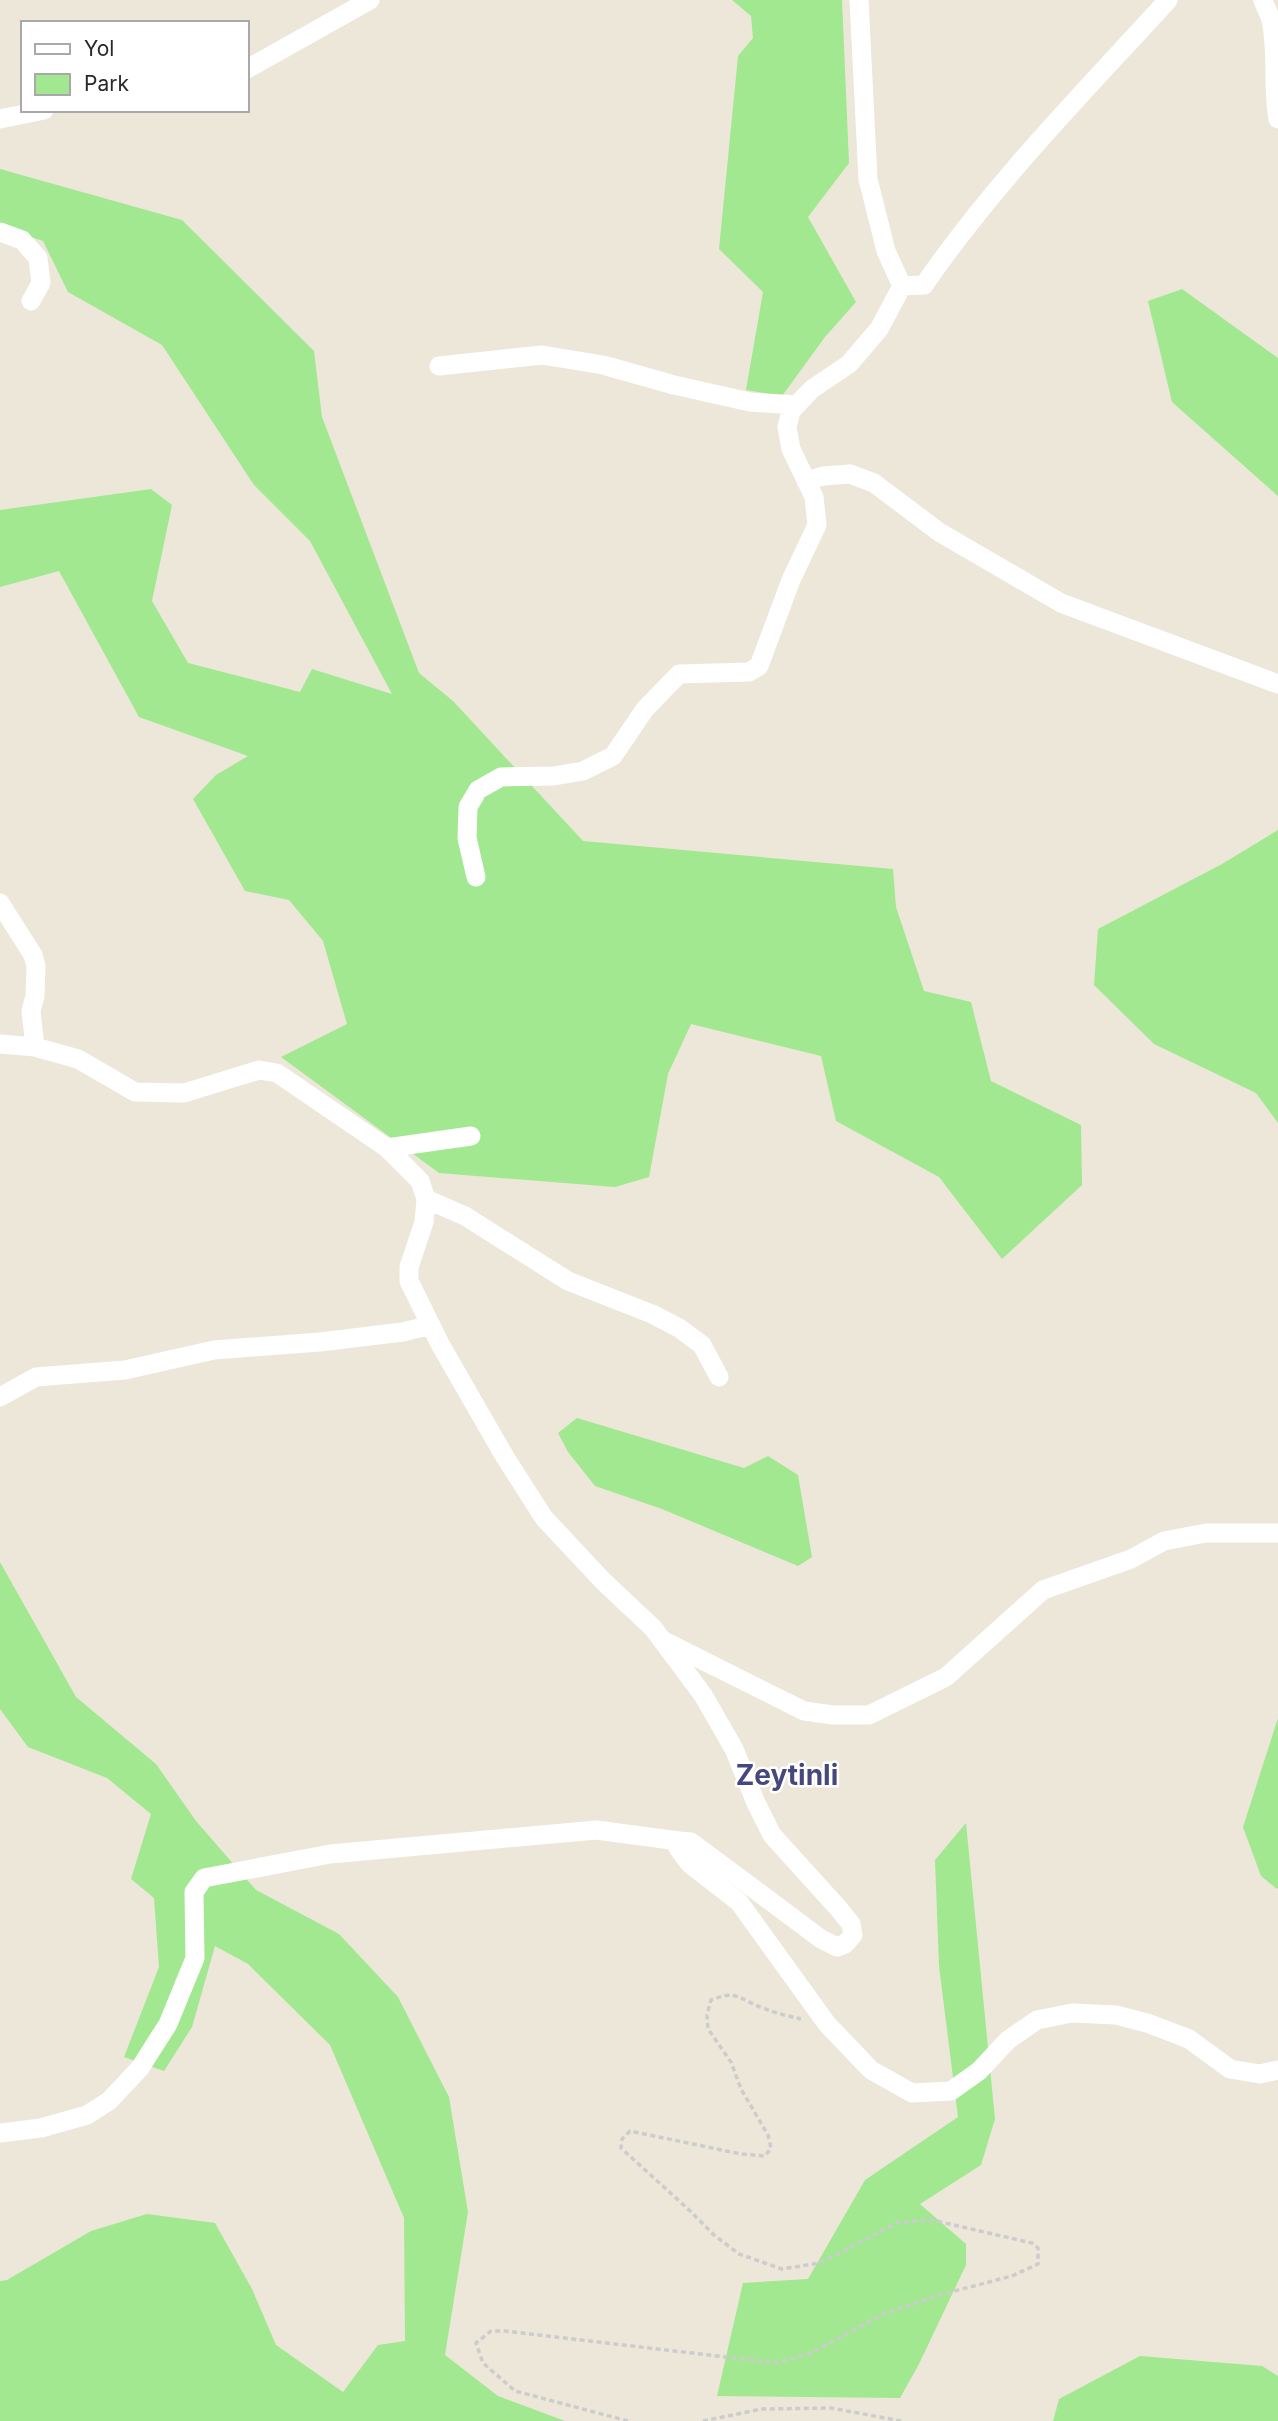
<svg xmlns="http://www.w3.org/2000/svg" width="1278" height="2421" viewBox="0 0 1278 2421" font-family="Inter,sans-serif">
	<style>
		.green { fill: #a1e890 }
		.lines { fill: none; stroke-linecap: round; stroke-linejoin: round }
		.path { stroke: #ccc; stroke-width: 3.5; stroke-dasharray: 5 3.5; stroke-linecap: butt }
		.minor { stroke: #fff; stroke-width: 19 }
		.labels { text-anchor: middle; stroke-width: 5; stroke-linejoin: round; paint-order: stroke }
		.district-label { font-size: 28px; font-weight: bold; fill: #45477d; stroke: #fff }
	</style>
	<rect width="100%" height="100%" fill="#ece7d9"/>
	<path class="green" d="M732 0H842L849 163 808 217 856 302 825 337 782 396 746 390 763 292 719 249 738 56 753 38 751 16Z
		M0 169 182 220 314 351 322 417 419 673 453 701 583 841 893 869 896 907 924 991 971 1002 991 1081 1081 1125 1082 1185 1002 1259 939 1177 836 1121 821 1056 691 1024 668 1074 649 1177 615 1187 439 1173 281 1057 347 1024 323 941 289 900 245 891 193 799 216 775 248 756 139 717 59 571 0 587V510L151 489 172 505 152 601 188 663 300 692 312 669 392 694 310 541 254 485 162 345 68 292 43 241 0 227Z
		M1182 289 1278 358V496L1172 402 1148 301Z
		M1278 830V1123L1256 1093 1154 1044 1094 985 1098 929 1222 864Z
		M577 1418 744 1468 768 1456 798 1475 812 1557 798 1566 662 1509 595 1486 568 1452 558 1433Z
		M0 1562 76 1697 156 1764 196 1821 256 1890 339 1934 398 1997 449 2097 468 2212 445 2355 498 2396 565 2421H0V2281L7 2280 91 2231 147 2214 215 2223 252 2289 276 2345 343 2392 378 2345 405 2341 404 2218 330 2045 248 1964 215 1946 192 2027 164 2071 124 2057 159 1967 154 1898 131 1879 151 1814 107 1778 28 1747 0 1709Z
		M1278 1718V1888L1277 1889 1261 1876 1243 1827Z
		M966 1823 995 2119 981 2165 920 2204 966 2244V2265L919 2364 900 2398 717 2396 743 2283 808 2279 865 2180 958 2117 939 1966 935 1860Z
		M1140 2356 1262 2366 1278 2376V2421H1053L1059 2399Z"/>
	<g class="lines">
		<path class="path" d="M628 2421 515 2391 483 2363 476 2343 491 2331H505L776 2363 811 2353 881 2315 943 2294 1012 2276 1038 2264V2248L1032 2243 932 2220 899 2222 820 2263 782 2269 739 2254 714 2235 688 2209 621 2148 622 2139 630 2131 741 2154 765 2156 771 2148 768 2135 741 2089 731 2062 708 2029 707 2015 711 2000C738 1989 740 2000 763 2008 775 2013 788 2016 801 2019
			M703 2421 762 2409 831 2408 901 2421"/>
		<path class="minor" d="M859 0 868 179 886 251 902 286 924 285C995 182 1084 92 1168 0
			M1263 0C1265 7 1269 13 1271 20 1278 52 1272 87 1278 119
			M247 69 370 0
			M0 119 44 110
			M0 232 22 240 38 258 41 283 31 301
			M439 366 542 355 603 365 674 385 750 402 796 405
			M806 481 823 476 850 474 874 483 939 532 1061 603 1278 684
			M476 877 467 838 468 807 478 790 501 777 554 776 583 771 613 756 645 709 679 674 749 672 759 666 791 580 817 525 814 497 791 449 787 427 791 411 812 389 849 364 879 329 902 286
			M0 903 33 955 36 966 35 996 31 1011 35 1047
			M0 1044 35 1047 78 1059 135 1092 184 1093 259 1070 277 1073 387 1148 420 1181 426 1199 424 1222 409 1267V1281L440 1344 505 1457 544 1518 603 1581 653 1628 703 1695 734 1749 756 1803 772 1835 839 1909 851 1924 853 1935 845 1944 837 1947 821 1939 691 1842 679 1841 678 1848 690 1864 739 1902 827 2024 871 2070 912 2093 951 2091 979 2071 1008 2040 1037 2020 1072 2013 1116 2015 1147 2023 1189 2039 1230 2069 1260 2074 1278 2070
			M387 1148 471 1136
			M426 1199 465 1216 568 1281 652 1314 679 1328 702 1345 719 1377
			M0 1397 36 1377 125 1370 214 1350 320 1342 403 1332 431 1325
			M666 1642 804 1711 833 1715H869L946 1677 1043 1590 1131 1559 1164 1541 1206 1533H1278
			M0 2133 41 2128 87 2115 109 2101 140 2068 168 2024 195 1958 194 1892 204 1878 330 1854 596 1830 679 1841"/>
	</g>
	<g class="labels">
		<g class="district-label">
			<text x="787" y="1785">Zeytinli</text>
		</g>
	</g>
	<rect x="21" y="21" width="228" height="91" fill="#ffffff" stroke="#a9a9a9" stroke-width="2"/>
	<rect x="35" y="44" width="35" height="10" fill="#ffffff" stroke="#a9a9a9" stroke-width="2"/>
	<text x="84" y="56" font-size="21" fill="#292929">Yol</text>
	<rect x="35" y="74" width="35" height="21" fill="#a1e890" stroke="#a9a9a9" stroke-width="2"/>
	<text x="84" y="91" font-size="21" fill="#292929">Park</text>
</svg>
